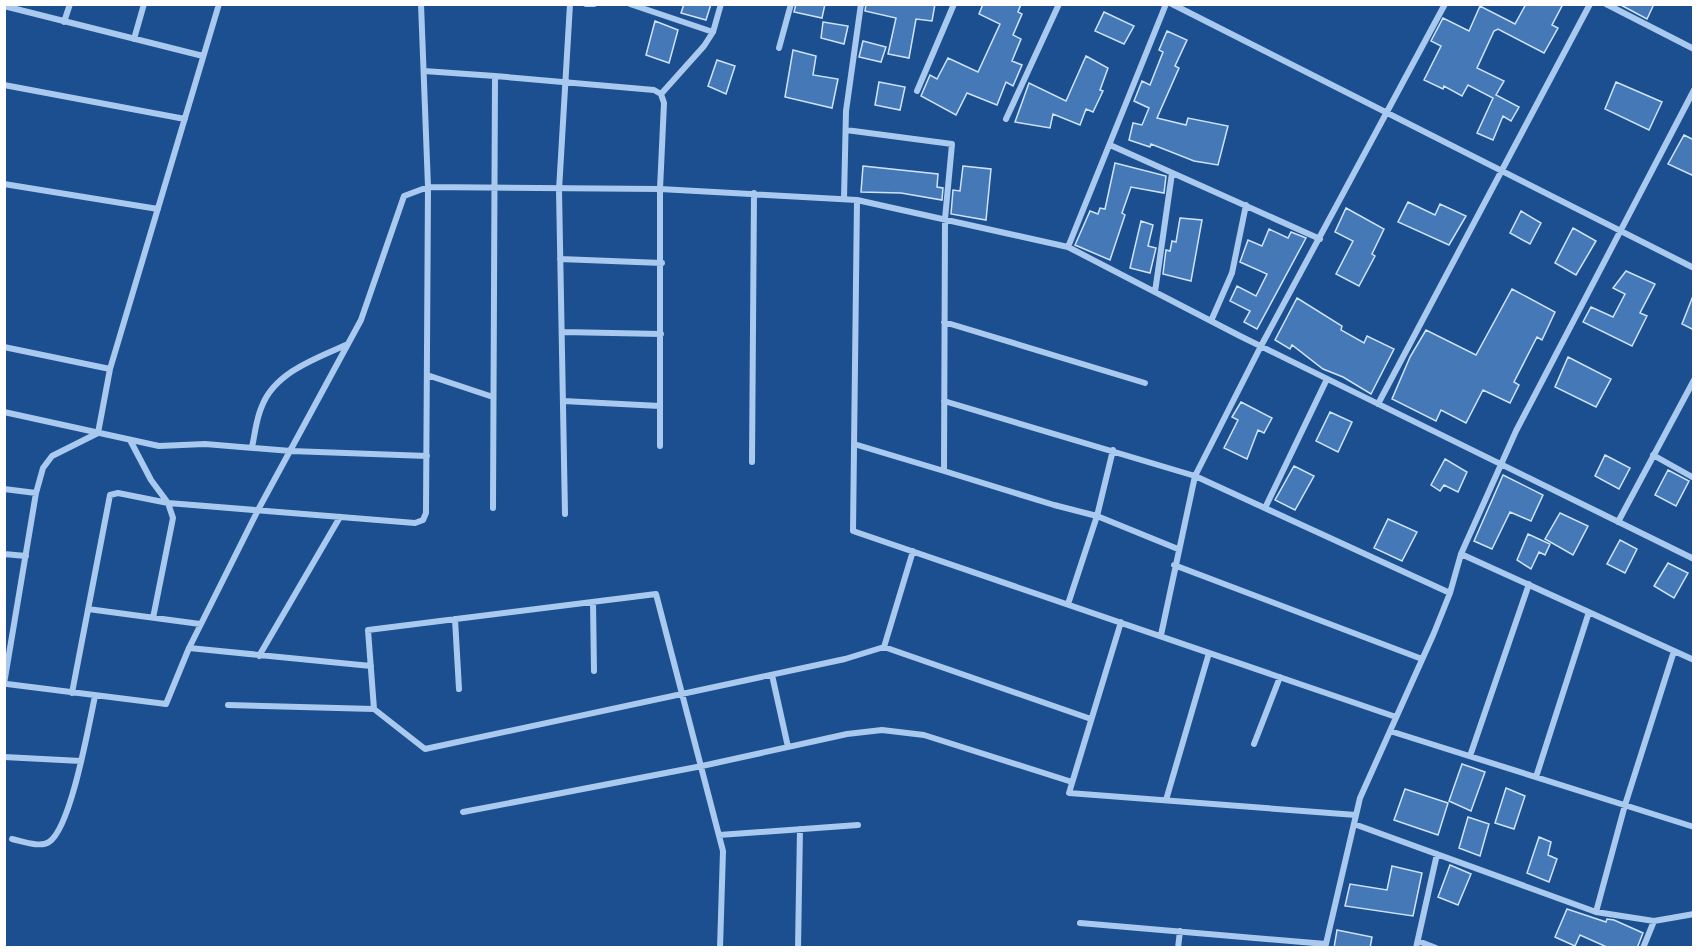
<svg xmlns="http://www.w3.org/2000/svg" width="1698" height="952" viewBox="0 0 1698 952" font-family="'Public Sans',sans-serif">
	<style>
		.building { fill: #4478b7; stroke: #cfe3fa; stroke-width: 1.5 }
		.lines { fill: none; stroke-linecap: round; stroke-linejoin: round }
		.minor { stroke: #a9c9ee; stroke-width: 6 }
	</style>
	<rect width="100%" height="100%" fill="#1b4f8f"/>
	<path class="building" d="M684 4H711L706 20 681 13Z
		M796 4H825L822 18 794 12Z
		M866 4H935L932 21 916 19 909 58 888 54 896 18 865 11Z
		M983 4H1021L1018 12 1022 14 1013 35 1021 39 1012 61 1022 65 1013 86 1006 82 997 105 967 93 956 115 921 96 930 75 937 79 948 58 978 72 1000 24 979 14Z
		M1526 4H1563L1552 25 1558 28 1544 53 1498 29 1494 31 1477 68 1504 81 1496 95 1519 107 1511 121 1503 116 1493 140 1477 133 1493 98 1468 85 1462 96 1444 86 1443 89 1424 80 1441 46 1431 41 1443 18 1469 31 1480 6 1515 24Z
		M1619 4H1654L1647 19Z
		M1104 12 1134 26 1124 44 1095 31Z
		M655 21 678 30 669 63 646 55Z
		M823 22 848 26 844 44 821 38Z
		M1167 31 1187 40 1175 66 1179 68 1157 118 1186 125 1188 118 1228 126 1218 165 1194 161 1151 144 1150 147 1129 140 1133 123 1142 125 1149 108 1134 101 1142 81 1150 85 1163 52 1159 50Z
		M863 41 886 47 881 62 859 57Z
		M793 50 816 56 813 75 838 79 832 108 785 97Z
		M1086 56 1108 68 1100 90 1103 91 1093 112 1086 109 1080 125 1053 114 1050 128 1015 122 1029 83 1066 101Z
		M717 60 735 66 726 94 708 86Z
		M879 82 905 87 900 110 875 105Z
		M1616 82 1662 102 1649 130 1605 109Z
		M1684 135 1694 140V176L1668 164Z
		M1115 163 1166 176 1164 193 1131 187 1122 213 1125 215 1110 260 1075 245 1090 211 1098 214 1100 208 1105 209Z
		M863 166 938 174 937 187 943 188 942 200 901 193 861 192Z
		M963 166 991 169 986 220 951 214 953 190 960 191Z
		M1408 202 1435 215 1440 204 1466 216 1449 245 1398 222Z
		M1346 208 1384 229 1372 254 1375 256 1359 286 1336 274 1353 241 1335 232Z
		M1521 211 1541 223 1530 244 1510 233Z
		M1180 218 1202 220 1191 281 1163 274 1166 250 1170 251 1172 241 1176 242Z
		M1141 221 1153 225 1148 246 1156 248 1150 273 1130 268Z
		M1573 228 1596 241 1576 275 1555 263Z
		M1269 229 1288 238 1291 232 1306 238 1257 329 1244 322 1250 311 1230 301 1237 286 1256 296 1267 274 1240 262 1248 240 1262 246Z
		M1626 271 1655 284 1640 313 1647 316 1632 346 1583 322 1591 307 1613 317 1625 294 1613 288Z
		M1512 289 1555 312 1542 340 1537 337 1514 382 1519 385 1510 403 1483 390 1466 423 1441 410 1436 421 1392 399 1410 357 1426 330 1476 355Z
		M1693 296H1694V330L1682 324Z
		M1297 298 1342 326 1341 330 1364 343 1367 336 1394 349 1371 394 1343 377 1323 369 1292 345 1290 349 1275 340Z
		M1568 357 1611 379 1596 407 1555 387Z
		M1241 402 1272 418 1264 433 1258 430 1247 459 1224 448 1238 420 1232 417Z
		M1330 412 1352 422 1338 452 1316 441Z
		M1605 455 1630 468 1619 489 1595 476Z
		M1445 459 1467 472 1458 492 1444 485 1440 491 1431 485Z
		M1294 466 1314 476 1295 510 1275 500Z
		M1668 470 1689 481 1676 506 1655 495Z
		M1503 475 1543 495 1531 521 1510 512 1492 549 1474 541Z
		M1560 513 1588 526 1573 555 1545 539Z
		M1388 519 1417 532 1402 561 1374 548Z
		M1528 534 1550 544 1545 555 1539 552 1531 569 1517 560Z
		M1620 540 1637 549 1625 573 1607 564Z
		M1668 563 1688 573 1674 598 1654 586Z
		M1462 764 1485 772 1471 811 1449 801Z
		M1506 788 1525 796 1514 829 1495 823Z
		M1405 789 1448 803 1438 835 1394 820Z
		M1468 817 1489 824 1480 856 1459 848Z
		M1539 837 1551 842 1548 855 1557 859 1549 882 1527 873Z
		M1450 865 1471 874 1458 905 1438 897Z
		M1392 866 1422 873 1413 916 1345 906 1350 884 1387 890Z
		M1567 909 1606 922 1607 919 1614 920 1643 933 1637 948H1609L1580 935 1575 946 1555 937Z
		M1337 930 1372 937 1370 948H1334Z"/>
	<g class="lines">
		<path class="minor" d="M586 4H594
			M630 4 713 32 721 4
			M1172 4 1694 268
			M1606 4 1694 49
			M4 6 203 56
			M64 22 70 4
			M134 39 144 4
			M779 48 791 4
			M424 71 495 76 493 508
			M495 76 654 90 661 94 664 103 660 189V446
			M4 85 185 119
			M917 91 954 4
			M661 94 704 46 713 32
			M1006 119 1059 4
			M846 130 952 144 945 219 944 471 854 444
			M1110 145 1320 239
			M4 184 158 209
			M844 199 846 111 861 4
			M1068 247 1166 4
			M560 259 662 263
			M1155 292 1172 173
			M1211 321 1232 273 1246 205
			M944 322 1145 383
			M563 332 661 334
			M4 347 110 369
			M427 375 493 397
			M563 401 660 406
			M944 401 1195 476 1450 593
			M1378 404 1590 4
			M4 412 159 446 205 444 291 451 427 456
			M130 440 151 480 168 503 173 518 153 618
			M252 447C255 434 256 419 262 406 275 372 317 358 348 344
			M1653 455 1694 478
			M752 462 754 193
			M944 471 1054 505 1097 516 1178 549
			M4 489 36 493
			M1265 508 1327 379
			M565 514 559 190 570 4
			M1618 522 1694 380
			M4 554 26 556
			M1461 554 1694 660
			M1174 565 1422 659
			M593 602 594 671
			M1068 604 1097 516 1113 450
			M88 609 200 624
			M455 619 459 689
			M1121 622 1069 793 1356 815
			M1161 635 1195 476 1261 346 1445 4
			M884 647 913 551
			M1674 651 1625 805 1596 912 1654 921 1694 914
			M259 656 340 517
			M371 666 189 648 258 510 361 320 404 196 428 187 660 189 857 200
			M772 675 788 747
			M4 684 36 493 43 468 52 456 98 433 110 369 219 4
			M7 684 166 704 189 648
			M72 693 110 495 118 493 168 503 415 523 423 520 426 513 428 187 421 4
			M228 705 374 709 425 749 845 659 884 647 1091 719
			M374 709 368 630 656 594 723 851 720 948
			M1396 717 853 531 857 200 1068 247 1240 336 1694 559
			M1390 731 1694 827
			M1254 744 1280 677
			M1470 756 1529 584
			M4 757 81 761
			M1536 777 1589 612
			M1166 800 1209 653
			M463 812 702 766 847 734 882 730 924 735 1072 782
			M1354 824 1596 912
			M719 835 858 825
			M12 839C22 841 40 848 49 842 71 828 89 724 95 696
			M1080 923 1326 944
			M1418 941 1436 948
			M798 948 800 829
			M1178 948 1180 931
			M1325 948 1360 798 1434 633 1450 593 1461 554 1516 431 1694 90
			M1416 948 1437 854
			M1643 948 1654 921"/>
	</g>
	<rect width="1698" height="952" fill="none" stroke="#ffffff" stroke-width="12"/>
</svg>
